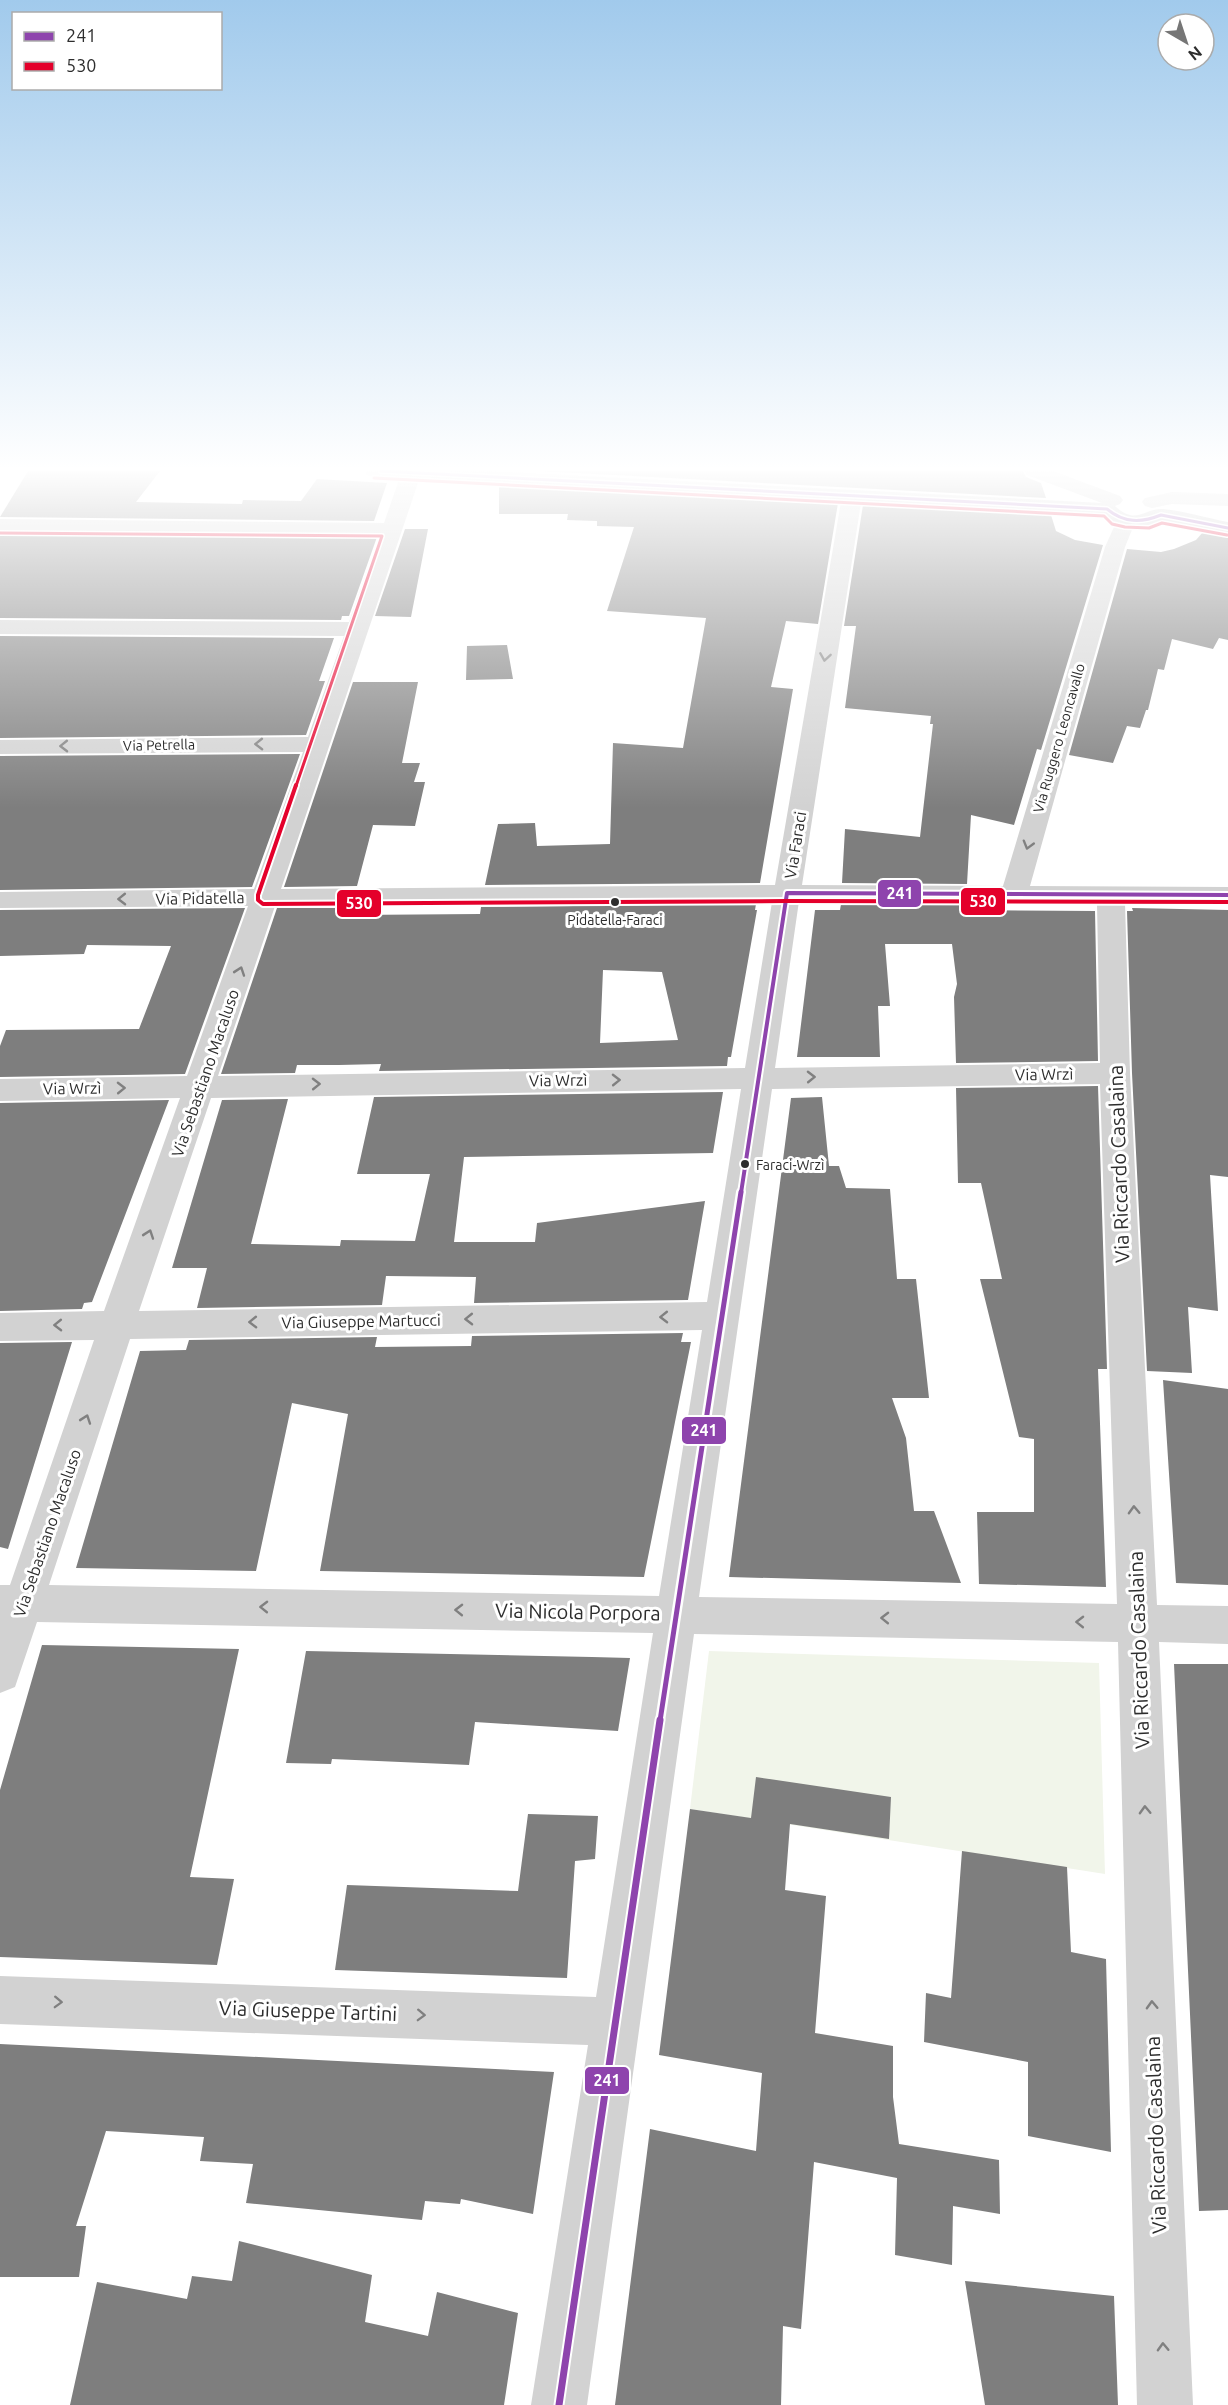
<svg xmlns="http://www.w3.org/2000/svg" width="1228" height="2405" viewBox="0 0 1228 2405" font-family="Ubuntu,sans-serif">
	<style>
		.green { fill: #f1f5ea }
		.building { fill: #7e7e7e; fill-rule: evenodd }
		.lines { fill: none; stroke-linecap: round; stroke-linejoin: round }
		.minor { fill: #d2d2d2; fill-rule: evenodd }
		.major { fill: #c5c5c5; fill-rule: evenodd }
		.bus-1-far3-casing { stroke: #fff; stroke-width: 6 }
		.bus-1-far2-casing { stroke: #fff; stroke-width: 8 }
		.bus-1-far1-casing { stroke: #fff; stroke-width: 10 }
		.bus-1-casing { stroke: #fff; stroke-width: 11 }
		.bus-2-far1-casing { stroke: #fff; stroke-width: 6 }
		.bus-2-casing { stroke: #fff; stroke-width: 8 }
		.bus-1-far3 { stroke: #8e44ad; stroke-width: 3 }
		.bus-1-far2 { stroke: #8e44ad; stroke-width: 4 }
		.bus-1-far1 { stroke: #8e44ad; stroke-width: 5 }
		.bus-1 { stroke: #8e44ad; stroke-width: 7 }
		.bus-2-far1 { stroke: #e4002b; stroke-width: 3 }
		.bus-2 { stroke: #e4002b; stroke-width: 4 }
		.oneway { stroke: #808080 }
		.bus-dot { fill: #2d2d2d; stroke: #fff; stroke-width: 2 }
		.labels { text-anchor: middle; stroke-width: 6; stroke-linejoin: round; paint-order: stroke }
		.far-street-label { font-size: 14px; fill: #2d2d2d; stroke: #fff }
		.bus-label { font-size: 14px; fill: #2d2d2d; stroke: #fff }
		.street-label { font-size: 16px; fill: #2d2d2d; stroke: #fff }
		.near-street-label { font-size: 20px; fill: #2d2d2d; stroke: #fff }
		.line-badge { stroke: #fff; stroke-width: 2 }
		.badge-label { font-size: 16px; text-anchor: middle; font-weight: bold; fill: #fff }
	</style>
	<rect width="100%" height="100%" fill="#fff"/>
	<path class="green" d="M709 1651 1099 1663 1105 1874 690 1809Z"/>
	<path class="building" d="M28 471H160L136 502 242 504 243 500 301 501 317 479 387 483 374 521 0 517Z
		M539 471H1023L1026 477 1041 483 1046 498Z
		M499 486 838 503 818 624 786 621 771 687 793 689 760 883 485 885 498 824 535 823 537 846 610 844 613 743 683 748 706 618 607 611 634 527 597 526V521L567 520 568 514H499Z
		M863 505 1051 515 1056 531 1075 540 1103 545 1041 750 1037 749 1014 825 971 815 967 884 842 883 845 829 920 837 933 724H930L931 716 845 708 856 626H844Z
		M405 529H428L411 617 375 616Z
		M1203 532 1228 536V640L1219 638 1213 649 1172 639 1164 670 1158 669 1148 710H1146L1140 728 1127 726 1113 763 1069 755 1127 549 1161 552 1174 549 1196 540Z
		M0 533 377 537 349 616H342L341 620 0 618Z
		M0 636 334 638 319 681H325L306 735 0 738Z
		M507 645 513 679 466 680 467 646Z
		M353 682H418L402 763H420L414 782H425L415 826 373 825 357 886 284 887Z
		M300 754 252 887 0 890V756Z
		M756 904 755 910H757L731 1057H728L727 1066 379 1071 381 1064 339 1065H297L295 1073 221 1074 277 908H351L349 915H352L480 914 481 907ZM603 970 662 972 678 1040 600 1043Z
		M841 904H966L965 910 1095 911 1098 1061 956 1063 954 997 957 984 952 944H885L890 1006H878L880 1057H797L815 910H840Z
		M245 908 185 1074 0 1077V1046L6 1030 139 1029 171 946 87 945 84 954 0 956V910Z
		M1132 908 1228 910V1177L1210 1175 1218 1311 1188 1307 1192 1373 1147 1371 1132 1073 1127 911H1133Z
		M1098 1086 1107 1369H1098L1106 1587 979 1584 977 1512H1034V1439L1019 1437 980 1279H1002L981 1183H958L956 1088Z
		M723 1092 713 1153 464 1157 454 1242H535L537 1223 705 1201 688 1300 474 1303 476 1277 386 1276 382 1305 197 1308 207 1268H172L222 1100 288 1099 251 1244 340 1246 341 1240 415 1241 430 1174H357L374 1097Z
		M822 1097 829 1166H839L846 1188 890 1189 897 1279H916L929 1398H892L906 1438 914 1511H934L961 1583 729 1577 791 1098Z
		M169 1100 92 1302 84 1303 82 1309 0 1311V1103Z
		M683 1333 681 1342H691L644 1577 320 1571 348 1414 292 1403 256 1571 76 1568 140 1351 186 1350 189 1340 377 1337 375 1347 471 1346 472 1336Z
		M72 1342 8 1549 0 1547V1343Z
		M1163 1380 1228 1389V1585L1176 1583Z
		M42 1645 239 1649 190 1877 234 1879 217 1965 0 1957V1790Z
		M306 1651 592 1657 630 1658 618 1731 475 1722 469 1765 332 1759 331 1764 286 1763Z
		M1174 1664H1228V2210L1199 2211Z
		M756 1777 891 1797 889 1839 790 1824 785 1890 826 1896 815 2033 893 2046V2097L899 2144 999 2160 1000 2214 953 2206 952 2265 895 2255 897 2178 814 2162 801 2329 783 2326 781 2405H615L650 2129 756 2151 762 2073 659 2055 690 1809 751 1818Z
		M528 1814 598 1816 595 1859 575 1861 567 1978 335 1970 347 1885 518 1891Z
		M962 1851 1067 1867 1071 1952 1106 1959 1111 2152 1028 2136V2062L924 2042 926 1993 951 1998Z
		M0 2044 554 2072 533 2214 461 2199 460 2204 425 2201 422 2220 246 2203 253 2164 200 2161 204 2137 106 2131 76 2226H86L79 2277H0Z
		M239 2241 372 2275 365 2322 428 2336 437 2292 518 2313 504 2405H70L97 2282 187 2299 192 2276 232 2281Z
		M965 2281 1114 2296 1118 2405H985Z"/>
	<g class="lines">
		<path class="minor" d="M402 471H422L281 889 775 885 842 496 845 492H859L862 496 802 885 1003 886 1105 547 1119 516H1133L1136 520 1125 547 1030 886 1228 887V903H1125L1130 1073 1157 1605 1228 1606V1644L1159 1642 1193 2405H1137L1118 1642 694 1634 587 2405H531L588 2045 0 2024V1976L596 1997 653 1633 37 1622 15 1687 0 1693V1585H10L94 1340 0 1341V1313L104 1311 180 1098 0 1101V1079L187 1076 248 906 0 908V892L254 889 303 752 0 754V740L308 737 344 636 0 634V620L349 622 380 535 0 531V519L384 523ZM799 901 1097 903 1100 1063 775 1068ZM772 902 745 1068 218 1076 275 906ZM1100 1084 1117 1604 699 1597 772 1089ZM741 1089 707 1302 139 1311 211 1098ZM702 1330 659 1596 49 1585 130 1339Z
			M1172 492 1228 494V506L1172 504 1152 508 1145 506 1142 502 1145 498Z"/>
		<path class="major" d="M365 471H489L1102 503 1027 475 1025 471H1053L1120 496 1123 500 1120 504 1115 506C1136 526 1144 508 1163 509 1184 511 1207 518 1228 522V534L1163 522 1148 527H1133L1108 521 1102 515 374 477 367 475Z"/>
		<defs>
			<path id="bus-1-far3" d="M381 471 1107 509C1124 523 1141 523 1161 515
				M1161 515 1228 528"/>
			<path id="bus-1-far2" d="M741 1193 787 893 1228 895"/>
			<path id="bus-1-far1" d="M660 1721 741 1192"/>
			<path id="bus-1" d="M559 2405 660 1720"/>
			<path id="bus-2-far1" d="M374 478 1104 516 1112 524 1125 527 1149 528 1162 523 1227 535
				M0 533 382 536 296 786"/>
			<path id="bus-2" d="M296 785 258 895V900L263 904 787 901 1228 902"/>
		</defs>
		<use href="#bus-1-far3" class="bus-1-far3-casing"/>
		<use href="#bus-1-far2" class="bus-1-far2-casing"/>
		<use href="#bus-1-far1" class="bus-1-far1-casing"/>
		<use href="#bus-1" class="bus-1-casing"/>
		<use href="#bus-2-far1" class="bus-2-far1-casing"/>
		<use href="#bus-2" class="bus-2-casing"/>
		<use href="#bus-1-far3" class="bus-1-far3"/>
		<use href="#bus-1-far2" class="bus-1-far2"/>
		<use href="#bus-1-far1" class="bus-1-far1"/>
		<use href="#bus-1" class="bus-1"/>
		<use href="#bus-2-far1" class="bus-2-far1"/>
		<use href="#bus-2" class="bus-2"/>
	</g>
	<defs><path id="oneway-chevron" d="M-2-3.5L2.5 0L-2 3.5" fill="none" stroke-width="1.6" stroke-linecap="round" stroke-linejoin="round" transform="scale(1.5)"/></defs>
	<g class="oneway">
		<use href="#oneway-chevron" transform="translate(825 657) rotate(99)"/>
		<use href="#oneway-chevron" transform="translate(259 744) rotate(179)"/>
		<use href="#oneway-chevron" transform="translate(64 746) rotate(179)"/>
		<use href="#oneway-chevron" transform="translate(1028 845) rotate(106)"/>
		<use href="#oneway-chevron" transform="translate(122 899) rotate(179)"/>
		<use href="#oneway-chevron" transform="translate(240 971) rotate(-71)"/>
		<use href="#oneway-chevron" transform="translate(811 1077) rotate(-1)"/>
		<use href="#oneway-chevron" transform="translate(616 1080) rotate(-1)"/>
		<use href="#oneway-chevron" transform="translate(316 1084) rotate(-1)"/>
		<use href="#oneway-chevron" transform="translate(121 1088) rotate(-1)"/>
		<use href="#oneway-chevron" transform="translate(149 1234) rotate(-71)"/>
		<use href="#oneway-chevron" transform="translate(664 1317) rotate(179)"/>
		<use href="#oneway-chevron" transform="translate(469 1319) rotate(179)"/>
		<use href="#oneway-chevron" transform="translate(253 1322) rotate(179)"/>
		<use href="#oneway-chevron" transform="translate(58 1325) rotate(179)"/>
		<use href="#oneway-chevron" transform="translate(86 1419) rotate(-71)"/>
		<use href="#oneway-chevron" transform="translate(1134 1510) rotate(-92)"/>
		<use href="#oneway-chevron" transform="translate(264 1607) rotate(-179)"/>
		<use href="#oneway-chevron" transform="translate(459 1610) rotate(-179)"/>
		<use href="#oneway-chevron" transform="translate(885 1618) rotate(-179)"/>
		<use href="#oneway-chevron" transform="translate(1080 1622) rotate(-179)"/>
		<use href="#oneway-chevron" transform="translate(1145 1810) rotate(-92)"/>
		<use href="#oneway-chevron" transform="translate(58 2002) rotate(2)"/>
		<use href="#oneway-chevron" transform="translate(1152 2005) rotate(-92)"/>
		<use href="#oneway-chevron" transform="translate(421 2015) rotate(2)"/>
		<use href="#oneway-chevron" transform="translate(1163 2347) rotate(-92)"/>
	</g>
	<linearGradient id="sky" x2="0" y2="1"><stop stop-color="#a1caec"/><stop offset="0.58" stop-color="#fff"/><stop offset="1" stop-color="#fff" stop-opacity="0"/></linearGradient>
	<rect width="1228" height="808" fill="url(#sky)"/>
	<g class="bus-dot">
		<circle cx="615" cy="902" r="5"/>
		<circle cx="745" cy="1164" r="5"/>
	</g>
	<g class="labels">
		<g class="far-street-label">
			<text transform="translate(1059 738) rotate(-74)" y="5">Via Ruggero Leoncavallo</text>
			<text transform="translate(159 745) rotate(-1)" y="5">Via Petrella</text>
		</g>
		<g class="bus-label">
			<text x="615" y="925">Pidatella-Faraci</text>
			<text x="756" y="1170" text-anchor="start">Faraci-Wrzì</text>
		</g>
		<g class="street-label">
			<text transform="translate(795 845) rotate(-81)" y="6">Via Faraci</text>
			<text transform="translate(200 898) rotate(-1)" y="6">Via Pidatella</text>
			<text transform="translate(205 1073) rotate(-71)" y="6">Via Sebastiano Macaluso</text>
			<text transform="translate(1044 1074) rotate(-1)" y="6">Via Wrzì</text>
			<text transform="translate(558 1080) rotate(-1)" y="6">Via Wrzì</text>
			<text transform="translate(72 1088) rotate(-1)" y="6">Via Wrzì</text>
			<text transform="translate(361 1321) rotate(-1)" y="6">Via Giuseppe Martucci</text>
			<text transform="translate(47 1533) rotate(-71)" y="6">Via Sebastiano Macaluso</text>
		</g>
		<g class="near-street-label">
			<text transform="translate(1119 1164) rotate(-92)" y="7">Via Riccardo Casalaina</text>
			<text transform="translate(578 1612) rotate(1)" y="7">Via Nicola Porpora</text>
			<text transform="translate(1139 1650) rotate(-92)" y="7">Via Riccardo Casalaina</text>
			<text transform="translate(308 2011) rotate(2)" y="7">Via Giuseppe Tartini</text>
			<text transform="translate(1156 2135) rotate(-92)" y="7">Via Riccardo Casalaina</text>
		</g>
	</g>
	<g class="line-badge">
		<rect x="877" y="879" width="45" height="29" rx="6" fill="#8e44ad"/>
		<rect x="960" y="887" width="46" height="29" rx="6" fill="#e4002b"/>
		<rect x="336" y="889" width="46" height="29" rx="6" fill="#e4002b"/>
		<rect x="681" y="1416" width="46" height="29" rx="6" fill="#8e44ad"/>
		<rect x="584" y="2066" width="46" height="29" rx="6" fill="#8e44ad"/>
	</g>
	<g class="badge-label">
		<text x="900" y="899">241</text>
		<text x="983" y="907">530</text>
		<text x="359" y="909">530</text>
		<text x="704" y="1436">241</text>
		<text x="607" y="2086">241</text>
	</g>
	<rect x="12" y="12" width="210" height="78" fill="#ffffff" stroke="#ababab" stroke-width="1.5"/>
	<rect x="24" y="32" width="30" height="9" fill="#8e44ad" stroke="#ababab" stroke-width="1.5"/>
	<text x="66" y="42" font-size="18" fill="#2d2d2d">241</text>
	<rect x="24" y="62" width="30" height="9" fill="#e4002b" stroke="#ababab" stroke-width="1.5"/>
	<text x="66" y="72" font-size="18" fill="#2d2d2d">530</text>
	<g transform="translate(1186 42) rotate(141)"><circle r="28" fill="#ffffff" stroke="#ababab" stroke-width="1.5"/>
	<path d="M0-4.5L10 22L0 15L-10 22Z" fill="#767676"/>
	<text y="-9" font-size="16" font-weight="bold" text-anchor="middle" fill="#2d2d2d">N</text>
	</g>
</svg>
